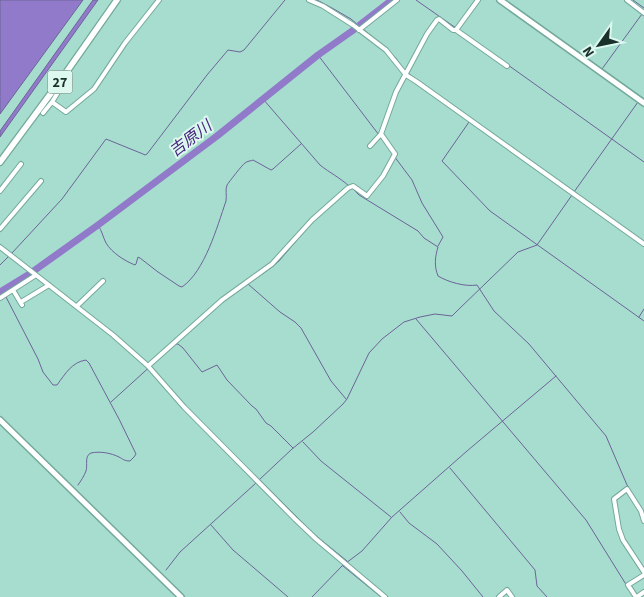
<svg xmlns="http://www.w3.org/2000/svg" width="644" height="597" viewBox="0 0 644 597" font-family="'Source Sans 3','Noto Sans JP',sans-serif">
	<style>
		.water { fill: #907ac9; stroke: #6d6499 }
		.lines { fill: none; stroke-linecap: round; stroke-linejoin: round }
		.stream { stroke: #6d6499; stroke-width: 1 }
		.river { stroke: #907ac9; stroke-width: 7 }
		.street-casing { stroke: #74a99b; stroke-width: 6 }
		.secondary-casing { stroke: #74a99b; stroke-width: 8 }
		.primary-casing { stroke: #74a99b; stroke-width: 8 }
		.street { stroke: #fff; stroke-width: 4 }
		.secondary { stroke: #fff; stroke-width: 5 }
		.primary { stroke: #fff; stroke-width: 5.5 }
		.labels { text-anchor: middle; stroke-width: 4; stroke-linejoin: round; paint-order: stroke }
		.shield { fill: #dcf8ef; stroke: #546c65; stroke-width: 1 }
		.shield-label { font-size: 14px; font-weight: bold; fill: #1a302a }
		.water-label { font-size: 16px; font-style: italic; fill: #421e7b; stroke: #dcf8ef }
	</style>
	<rect width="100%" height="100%" fill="#a6ddce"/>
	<path class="water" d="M0 0H83L0 114Z
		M93 0H98L0 137V131Z"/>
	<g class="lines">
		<path class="stream" d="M317 0 332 8 351 19 387 49 395 57 405 71
			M416 0 456 28
			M505 0 644 99
			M633 0 644 8
			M318 55 379 135
			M508 65 644 162
			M602 69 642 14
			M408 73 417 80
			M263 99 320 165C330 173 339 177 349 186
			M469 122 442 161 490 211 644 321
			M381 138 388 147
			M394 156 412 180 422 203 443 237 438 246
			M565 185 582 197
			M352 188 359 195 418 231 424 238 438 247C435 257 434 266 438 276 448 282 465 287 477 285L494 311 529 344 606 436 627 485 636 500
			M574 192 638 102
			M98 225C102 231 103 237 106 243 112 253 125 261 135 265L136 264 138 257 140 258 158 272 179 286 182 287C205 271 217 227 226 201 227 195 225 190 227 185 229 182 242 165 245 163 247 161 251 161 253 160L271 170 273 169 301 144
			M309 226 279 261 272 267 248 284 280 312 295 322 301 328 331 381 346 399
			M12 253 62 199 106 139 143 154 145 155 147 154 207 75 228 50 240 52 244 50 285 0
			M0 265 9 256
			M6 297 38 359 43 372 53 385H57C65 374 72 362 86 360L89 363 119 419 136 454 134 457 130 461C124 461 123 459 119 457 111 453 100 451 91 453 84 456 88 465 86 471 84 476 81 481 78 485
			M639 317 644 309
			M416 319 586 520 627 586
			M111 402 175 344H178L183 348 202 372 217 365 227 380 252 406 256 409 266 423 271 426 293 448
			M303 442 321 461 391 517
			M450 468 535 570 537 586 547 597
			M259 480 292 449 313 432 343 404 347 399 369 353 382 339 404 322 420 317 435 314 452 316 458 310 518 252 537 245 572 195
			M260 480 315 535 347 561
			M400 512 409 523 437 544 462 571 483 597
			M211 525 233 550 288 597
			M343 566 381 597
			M166 570 180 552 256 483
			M312 597 342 566 362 551 392 517 467 451 556 376"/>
		<path class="river" d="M0 292 28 275 98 225 217 136 318 55 352 31 392 0"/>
		<defs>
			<path id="street" d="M309 0 323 6 353 25 365 34 386 50 406 75 417 82 644 244
				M627 0 644 13
				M359 30 397 0
				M456 30 478 0
				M52 102 66 112 94 89 125 43 159 0
				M43 113 52 102 65 81 63 77
				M370 146 381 134 396 92 427 34 437 20 439 19 453 30H456L507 66
				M0 191 21 164
				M0 229 41 181
				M0 247 113 335 148 366 184 407 295 519 316 539 385 597
				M13 290 22 305
				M0 298 36 275
				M21 302 49 285
				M77 306 103 281
				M148 366 222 300 272 264 312 220 348 188 353 186 367 196 383 176 395 154 381 134
				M644 521 641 511 627 489 614 499 619 529 623 540 644 572
				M499 597 507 590 512 597
				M636 597 628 585 644 575
				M637 597 644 592"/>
			<path id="secondary" d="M500 0 644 103
				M0 420 181 597"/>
			<path id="primary" d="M0 162 63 77 117 0"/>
		</defs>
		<use href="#street" class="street-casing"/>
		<use href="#secondary" class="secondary-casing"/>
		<use href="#primary" class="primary-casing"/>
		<use href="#street" class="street"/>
		<use href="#secondary" class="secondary"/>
		<use href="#primary" class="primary"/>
	</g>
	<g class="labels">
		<rect class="shield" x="47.5" y="70.5" width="25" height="23" rx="4"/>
		<g class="shield-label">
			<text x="60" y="87">27</text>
		</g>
		<g class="water-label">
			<text transform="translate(190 138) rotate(-37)" y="6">吉原川</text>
		</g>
	</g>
	<g transform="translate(599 45) rotate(237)" stroke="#dcf8ef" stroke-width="4" paint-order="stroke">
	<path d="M0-4L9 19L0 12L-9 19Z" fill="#1a302a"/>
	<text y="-8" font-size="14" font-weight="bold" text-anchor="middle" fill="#1a302a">N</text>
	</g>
</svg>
